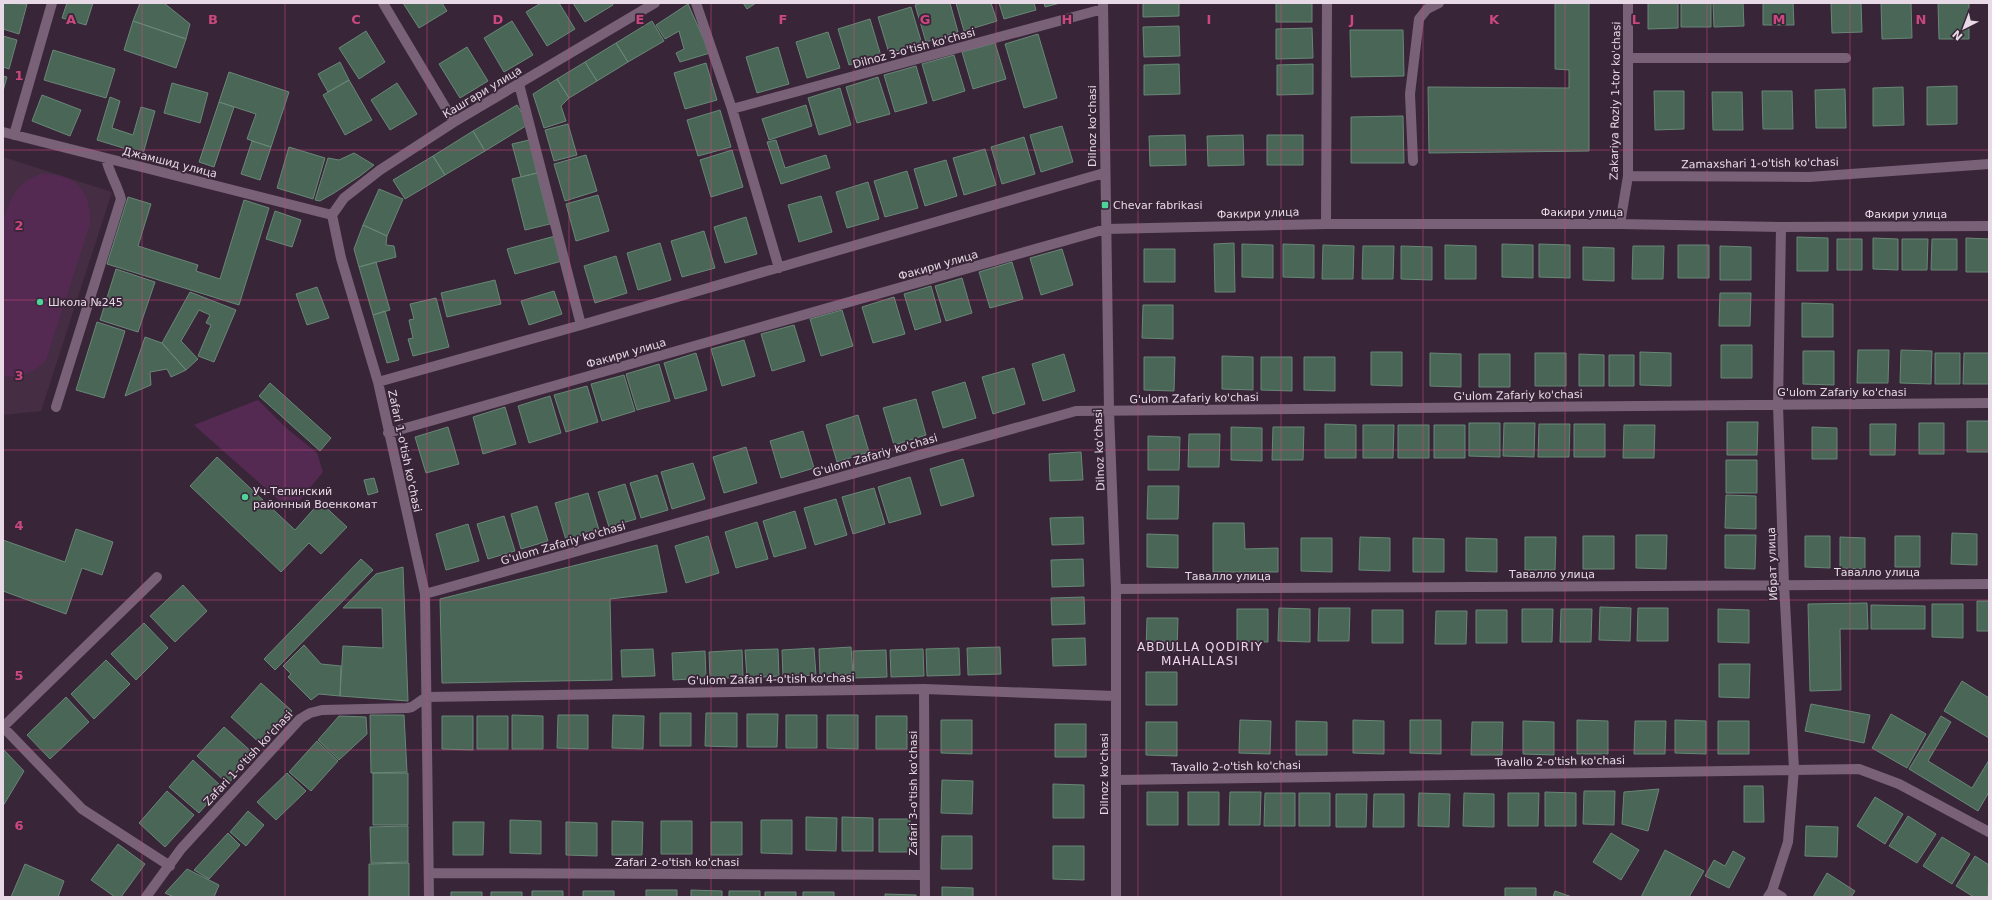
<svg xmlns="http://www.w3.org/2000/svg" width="1992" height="900" viewBox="0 0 1992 900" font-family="'DejaVu Sans',sans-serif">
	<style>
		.built { fill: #452d44 }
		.green { fill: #542a53 }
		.building { fill: #496657; stroke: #688776 }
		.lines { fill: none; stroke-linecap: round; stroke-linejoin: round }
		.minor { stroke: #796178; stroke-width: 10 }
		.grid { fill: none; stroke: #cb487e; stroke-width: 1; stroke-opacity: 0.55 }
		.poi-dot { fill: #4ed399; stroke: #392538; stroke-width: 1.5 }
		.labels { text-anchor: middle; stroke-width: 3.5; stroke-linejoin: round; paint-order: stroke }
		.street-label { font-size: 11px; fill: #e7dae6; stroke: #392538 }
		.poi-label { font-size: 11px; fill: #e7dae6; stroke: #392538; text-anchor: start }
		.neighbourhood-label { font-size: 12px; letter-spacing: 1px; fill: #eed4ec; stroke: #392538 }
		.grid-label { font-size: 13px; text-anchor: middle; font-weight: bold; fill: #cb487e; stroke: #392538; stroke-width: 3.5; stroke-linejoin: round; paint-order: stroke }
	</style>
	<rect width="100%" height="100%" fill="#392538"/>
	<path class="built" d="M3 157 112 192 41 411 3 415Z"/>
	<path class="green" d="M41 174C75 173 92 191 90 224L46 360C34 372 21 379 3 376V222C11 197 15 184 41 174Z
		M258 400 285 427 317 453 323 472 291 511 194 425Z"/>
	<path class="building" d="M3 3 27 4 19 34 3 29Z
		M67 3H93L86 25 62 18Z
		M140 3H164L190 24 186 39 133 21Z
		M403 3H442L447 11 419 28Z
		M541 3H559L575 29 547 46 526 12Z
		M573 3H612L613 5 585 22Z
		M743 3H756L747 9Z
		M923 3H950L958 32 926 42 915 5Z
		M956 3H991L997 21 964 31Z
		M999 3H1034L1036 10 1004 19Z
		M1044 3H1060L1045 7Z
		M1143 3H1179V16L1143 17Z
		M1276 3H1312V22H1276Z
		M1555 3H1589V151L1429 153 1428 87 1569 88V70L1555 69Z
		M1648 3H1678V28L1648 29Z
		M1681 3H1711V27H1681Z
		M1713 3H1743L1744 26 1714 27Z
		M1763 3H1793L1794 25H1763Z
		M1831 3H1861L1862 32 1832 33Z
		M1881 3H1911L1912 38 1882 39Z
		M1938 3H1969V39H1939Z
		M688 4 710 53 680 62 676 53 684 49 679 31 665 39 656 25Z
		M911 7 922 44 889 53 878 17Z
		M870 19 881 56 849 65 838 29Z
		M133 21 186 39 176 68 124 50Z
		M512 21 533 55 504 72 484 38Z
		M652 21 664 41 628 62 616 43Z
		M1179 26 1180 56 1144 57 1143 27Z
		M1312 28 1313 58 1276 59V29Z
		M1350 30H1403L1404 76 1351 77Z
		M366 31 385 62 359 79 339 48Z
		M828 32 840 68 807 78 796 42Z
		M1038 34 1057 98 1024 108 1005 44Z
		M3 36 17 40 9 69 3 67Z
		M616 43 628 62 597 81 585 62Z
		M995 43 1006 79 973 89 962 52Z
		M467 47 488 81 460 98 439 64Z
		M778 47 789 84 757 93 746 57Z
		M53 50 115 69 106 98 44 80Z
		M954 55 965 91 933 101 922 64Z
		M340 62 349 80 328 92 318 74Z
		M585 62 597 81 569 98 557 79Z
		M706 63 717 100 685 109 674 73Z
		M1179 64 1180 94 1144 95V65Z
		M1313 64V94L1277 95V65Z
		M916 66 927 103 895 112 884 75Z
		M229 72 289 92 271 147 247 139 256 114 219 102Z
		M3 76 7 77 3 91Z
		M878 77 890 114 857 123 846 87Z
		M557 79 569 98 561 106 566 121 544 128 533 94Z
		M349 80 372 120 345 135 323 95Z
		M172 83 208 93 200 123 164 113Z
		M397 83 417 114 390 130 371 100Z
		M1957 86V124L1927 125V87Z
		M1903 87 1904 125 1873 126V88Z
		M840 88 851 125 819 135 808 98Z
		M1845 89 1846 128H1816L1815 90Z
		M1654 91H1684V129L1655 130Z
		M1762 91H1792L1793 129H1763Z
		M1712 92H1742L1743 130H1713Z
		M42 95 81 110 70 136 32 121Z
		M110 97 120 101 112 128 133 135 141 107 155 111 143 154 97 140Z
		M219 102 234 107 214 167 199 162Z
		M517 105 529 124 485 151 473 131Z
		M806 105 812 126 769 140 762 119Z
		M720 110 731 147 698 156 687 120Z
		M1403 116 1404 163H1351V117Z
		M568 124 577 155 554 161 545 130Z
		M1062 126 1073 162 1041 172 1030 135Z
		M473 131 485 151 445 175 433 156Z
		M1185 135 1186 165 1150 166 1149 136Z
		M1243 135 1244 165 1208 166 1207 136Z
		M1267 135H1303V165H1267Z
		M1024 137 1035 174 1002 184 991 147Z
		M529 140 537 173 521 177 512 144Z
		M776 140 785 168 826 155 830 168 781 184 767 142Z
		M252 141 271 147 260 180 241 174Z
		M289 147 325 158 313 199 277 188Z
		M985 149 996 185 964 195 953 158Z
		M732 150 743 187 711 197 700 160Z
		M354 153 374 165 360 176 334 193 320 201 315 200 328 158 339 160Z
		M586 155 597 191 565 201 554 164Z
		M433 156 445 175 405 199 393 180Z
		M946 160 957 196 925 206 914 169Z
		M907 171 918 208 885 217 874 181Z
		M537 173 550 224 525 230 512 179Z
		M868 182 879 219 847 228 836 192Z
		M379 189 403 199 387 236 363 225Z
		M598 195 609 231 576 241 566 204Z
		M821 196 832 232 799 242 788 205Z
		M128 197 151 204 138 246 198 265 196 271 220 279 244 200 269 208 239 305 107 264Z
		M275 211 301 220 292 247 266 239Z
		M746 217 757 254 725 263 714 227Z
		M363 225 387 236 386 245 394 246 396 257 359 267 354 249Z
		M704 231 715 268 682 277 671 241Z
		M555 236 562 261 515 274 507 249Z
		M1797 237 1828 238V271H1797Z
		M1873 238 1898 239V270L1873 269Z
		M1966 238 1989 239V272H1966Z
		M1837 239H1862V270H1837Z
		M1902 239H1928L1927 270H1902Z
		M1932 239H1957V270H1931Z
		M660 243 671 280 638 290 627 253Z
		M1234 243 1235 292H1215L1214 244Z
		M1242 244 1273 245V278L1242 277Z
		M1283 244 1314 245V278L1283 277Z
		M1502 244 1533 245V278L1502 277Z
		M1539 244 1570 245V278L1539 277Z
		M1323 245 1354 246 1353 279H1322Z
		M1445 245 1476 246V279H1445Z
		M1678 245H1709V278H1678Z
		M1363 246H1394L1393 279H1362Z
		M1401 246 1432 247V280L1401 279Z
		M1633 246H1664L1663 279H1632Z
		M1720 246 1751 247V280H1720Z
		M1583 247 1614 248V281L1583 280Z
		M1062 249 1073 285 1041 295 1030 258Z
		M1144 249H1175V282H1144Z
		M616 256 627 293 595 303 584 266Z
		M376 262 390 310 373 315 359 267Z
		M1012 262 1023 299 990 308 979 272Z
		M116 269 155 282 138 332 100 320Z
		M962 278 972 313 946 321 935 286Z
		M495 280 501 304 447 317 441 293Z
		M931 286 941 322 915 330 904 294Z
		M317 287 329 318 307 325 296 294Z
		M554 291 562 314 529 325 521 301Z
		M190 292 236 310 214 362 198 356 211 325 206 323 210 315 199 310 181 341 198 359 186 370 162 343Z
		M1720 293H1751L1750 326H1719Z
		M894 297 905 334 873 343 862 307Z
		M436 298 449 347 413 356 408 339 413 338 409 320 414 319 410 304Z
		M1802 303 1833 304V337H1802Z
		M1143 305H1173V339L1142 338Z
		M842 310 853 346 821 356 810 319Z
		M385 311 399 360 387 363 373 315Z
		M97 322 125 331 104 398 76 390Z
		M794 325 805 361 772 371 761 334Z
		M145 337 162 343 186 370 171 377 167 369 150 372 151 385 125 396Z
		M744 340 755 376 722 386 711 349Z
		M1721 345H1752V378H1721Z
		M1858 350H1889L1888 383H1857Z
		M1901 350 1932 351 1931 384 1900 383Z
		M1803 351H1834V385L1803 384Z
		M1371 352H1402V386L1371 385Z
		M1640 352 1671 353V386L1640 385Z
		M696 353 707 390 675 399 664 363Z
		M1430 353 1461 354V387L1430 386Z
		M1535 353H1566V386H1535Z
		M1935 353H1960V384H1935Z
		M1964 353H1989V384H1963Z
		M1064 354 1075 391 1043 401 1032 364Z
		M1479 354H1510V387H1479Z
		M1579 354 1604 355V386H1579Z
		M1609 355H1634V386H1609Z
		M1222 356 1253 357V390L1222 389Z
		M1144 357H1175L1174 391 1144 390Z
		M1261 357H1292V391L1261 390Z
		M1304 357H1335V391L1304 390Z
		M659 364 670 401 637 410 626 374Z
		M1014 368 1025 404 993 414 982 377Z
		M624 375 635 411 602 421 591 384Z
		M965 382 976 418 943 428 932 392Z
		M270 383 331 438 320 451 259 396Z
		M587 386 598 422 566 432 554 395Z
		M550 396 561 433 529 443 518 406Z
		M916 399 926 435 894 445 883 408Z
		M505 407 516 444 483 454 473 417Z
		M858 415 869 452 837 462 826 425Z
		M1967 421H1989V452H1967Z
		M1727 422H1758L1757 455H1727Z
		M1469 423H1500V457L1469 456Z
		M1504 423H1535L1534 457 1503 456Z
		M1919 423H1944V454H1919Z
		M1325 424 1356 425V458H1325Z
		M1539 424H1570L1569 457H1538Z
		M1574 424H1605V457H1574Z
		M1870 424H1896L1895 455H1870Z
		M1363 425H1394L1393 458H1363Z
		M1398 425H1429V458H1398Z
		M1434 425H1465V458H1434Z
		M1624 425H1655L1654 458H1623Z
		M448 427 459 464 426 473 415 437Z
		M1231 427 1262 428V461L1231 460Z
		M1273 427H1304L1303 460H1272Z
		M1812 427 1837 428V459H1812Z
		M803 431 814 468 781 478 770 441Z
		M1189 434H1220L1219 467H1188Z
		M1148 436 1180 437 1179 470H1148Z
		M746 447 757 483 724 493 713 457Z
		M1081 452 1083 480 1050 481 1049 454Z
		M217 457 295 530 320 502 347 527 321 554 309 543 281 572 190 486Z
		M963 459 974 496 941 506 930 469Z
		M1726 460H1757V493H1726Z
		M693 463 705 499 672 509 661 472Z
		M657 475 668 510 641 518 630 483Z
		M910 477 921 514 889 523 878 487Z
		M374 478 378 492 368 495 364 480Z
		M625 484 636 519 609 527 598 492Z
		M1148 486H1179L1178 519H1147Z
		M874 488 885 524 853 534 842 497Z
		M588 493 599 530 566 540 555 503Z
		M1726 495 1756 496V529L1725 528Z
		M836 499 847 535 815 545 804 508Z
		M537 506 548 541 521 549 511 514Z
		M795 511 806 548 774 557 763 521Z
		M504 516 515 551 488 559 477 524Z
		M1083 517 1084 544 1052 545 1050 518Z
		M757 522 768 559 736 568 725 532Z
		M1213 523H1244L1245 549 1278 548V572H1213Z
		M468 524 479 561 446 570 436 534Z
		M76 529 113 542 102 575 82 568 66 614 3 591V540L65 562Z
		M1952 533 1977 534V565L1951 564Z
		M1147 534 1178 535V568L1147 567Z
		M1636 535H1667L1666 569 1636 568Z
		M1725 535H1756L1755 569 1725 568Z
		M708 536 719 573 686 583 675 546Z
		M1583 536H1614V569H1583Z
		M1805 536H1830V568L1805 567Z
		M1895 536H1920V567H1895Z
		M1360 537 1390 538V571L1359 570Z
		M1525 537H1556L1555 570H1525Z
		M1840 537 1865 538V569L1840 568Z
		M1301 538H1332V572L1301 571Z
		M1413 538 1444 539V572H1413Z
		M1466 538 1497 539V572L1466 571Z
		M657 545 667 592 610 599 612 680 442 683 440 599Z
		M361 559 373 570 275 670 264 659Z
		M1083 559 1084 586 1052 587 1051 560Z
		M403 567 408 701 340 696 343 646 383 648 382 608H343L376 574Z
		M183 585 207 611 175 642 150 616Z
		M1084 597 1085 624 1052 625 1051 598Z
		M1977 601H1989V631H1977Z
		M1867 603 1868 629H1840L1841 690 1810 691 1808 604Z
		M1932 604H1963V638L1932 637Z
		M1871 605 1925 606V629H1871Z
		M1600 607 1631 608 1630 641 1599 640Z
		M1279 608 1310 609V642L1278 641Z
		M1319 608H1350L1349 641H1318Z
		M1638 608H1668V641H1637Z
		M1237 609H1268V642H1237Z
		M1522 609H1553L1552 642H1522Z
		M1561 609H1592L1591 642H1560Z
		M1718 609 1749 610V643L1718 642Z
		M1372 610H1403V643H1372Z
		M1476 610H1507V643H1476Z
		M1436 611H1467L1466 644H1435Z
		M1147 618H1178L1177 651H1146Z
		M144 623 168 648 136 680 111 654Z
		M1085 638 1086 665 1053 666 1052 639Z
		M304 645 321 664 341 666 340 696 319 694 311 700 288 677 291 674 283 666Z
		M851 647 853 674 820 676 819 649Z
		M1000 647 1001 674 968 675 967 648Z
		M814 648 816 675 783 677 782 650Z
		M959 648 960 675 927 676 926 649Z
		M653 649 655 676 622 677 621 650Z
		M778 649 779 676 747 678 745 650Z
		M923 649 924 676 891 677 890 650Z
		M742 650 743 677 710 679 709 652Z
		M886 650 887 677 854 678 853 651Z
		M705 651 706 678 673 680 672 653Z
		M106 660 130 684 94 719 71 694Z
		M1719 664H1750L1749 698 1719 697Z
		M1146 672H1177V705H1146Z
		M1962 681 1989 698V738L1944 711Z
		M261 683 292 711 262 745 231 717Z
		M66 697 89 722 50 759 27 735Z
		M1811 704 1870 715 1864 743 1805 731Z
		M660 713H691V746H660Z
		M706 713H737V747L705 746Z
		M747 714H778L777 747H747Z
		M1891 714 1926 734 1907 768 1872 748Z
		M370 715H404L407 772 371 773Z
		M512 715 543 716V749H512Z
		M558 715H588V749L557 748Z
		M613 715 644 716 643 749 612 748Z
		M786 715H817V748H786Z
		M827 715H858V749L827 748Z
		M339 716 366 717 367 734 339 760 318 740Z
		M442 716H473V750L442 749Z
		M477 716H508V749H477Z
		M876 716H907V749H876Z
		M1941 716 1951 722 1928 761 1972 788 1989 760V792L1978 811 1909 769Z
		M941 720H972V754L941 753Z
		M1240 720 1271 721 1270 754 1239 753Z
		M1353 720 1384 721V754L1353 753Z
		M1410 720H1441V754L1410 753Z
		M1577 720 1608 721V754H1577Z
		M1675 720 1706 721V754L1675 753Z
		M1296 721 1327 722V755H1296Z
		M1523 721 1554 722V755L1523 754Z
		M1635 721H1666L1665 754H1634Z
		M1718 721H1749V754H1718Z
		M1146 722H1177V756L1146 755Z
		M1472 722H1503L1502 755H1471Z
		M1055 724H1086V757H1055Z
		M224 727 254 754 228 784 197 756Z
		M317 741 338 761 311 791 289 772Z
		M3 749 24 771 3 806Z
		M193 760 222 787 199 813 169 787Z
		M287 773 306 791 276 820 257 802Z
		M373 773H408V825H373Z
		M942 780 973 781 972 814 941 813Z
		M1053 784 1084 785V818H1053Z
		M1744 786H1763L1764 822H1744Z
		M1659 789 1648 831 1622 824 1624 792Z
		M167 791 194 815 165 847 139 823Z
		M1584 791H1615L1614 825 1583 824Z
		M1147 792H1178V825H1147Z
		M1188 792H1219V825H1188Z
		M1230 792H1261L1260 825H1229Z
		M1545 792 1576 793V826H1545Z
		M1265 793H1295V826H1264Z
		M1299 793H1330V826H1299Z
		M1419 793 1450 794 1449 827 1418 826Z
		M1464 793 1494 794V827L1463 826Z
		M1508 793H1539L1538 826H1508Z
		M1336 794H1367L1366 827H1336Z
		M1374 794H1404V827H1373Z
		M1875 797 1903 814 1885 844 1857 826Z
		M248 811 264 825 246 846 230 832Z
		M1908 816 1936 834 1917 863 1889 846Z
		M806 817 837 818 836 851 806 850Z
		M842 817 873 818V851H842Z
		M879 819H910V852H879Z
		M510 820 541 821V854L510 853Z
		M761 820H792V854L761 853Z
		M612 821 643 822 642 855H612Z
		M661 821H692V854H661Z
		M453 822H484L483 855H453Z
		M566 822 597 823V856L566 855Z
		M711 822H742V855H711Z
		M408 826V862L371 863 370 827Z
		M1806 826 1838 827 1837 857 1805 856Z
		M228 833 240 845 209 879 194 870Z
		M1611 833 1639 850 1621 880 1593 862Z
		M942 836H972V869H941Z
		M1942 837 1970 854 1952 884 1923 866Z
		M118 844 145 864 121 897H115L91 880Z
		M1053 846H1084V880L1053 879Z
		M1665 850 1704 871 1689 897H1641Z
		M1733 851 1745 858 1729 888 1705 876 1714 860 1725 866Z
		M1975 856 1989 865 1988 897H1974L1956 886Z
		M409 863V897H369V864Z
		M25 864 64 881 58 897H11Z
		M187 869 219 885 214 897H174L165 893Z
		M1827 873 1855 891 1851 897H1813Z
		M942 887 973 888V897H942Z
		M1505 888H1536V897H1505Z
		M646 890H677V897H646Z
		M691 890 722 891V897H691Z
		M532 891H563V897H532Z
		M583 891H614V897H583Z
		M729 891H760V897H729Z
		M1555 891 1572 897H1553Z
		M451 892H482V897H451Z
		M491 892H522V897H491Z
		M765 892H796V897H765Z
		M803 892H834V897H803Z
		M885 894 916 895V897H885Z"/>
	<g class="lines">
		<path class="minor" d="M383 3 454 122
			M696 3 732 109 779 268
			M1103 3 1109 411 1116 589V897
			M1628 58H1846
			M519 84 581 325
			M732 109 1103 9
			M3 132 332 215
			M14 135 52 3
			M1413 161 1410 94 1419 19 1427 9 1439 3
			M1628 176 1809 177 1989 164
			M332 215 341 258 378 382 425 594 429 897
			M332 215 344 198 380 170 454 122 655 3
			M1326 224 1327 3
			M1620 224 1628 176V3
			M378 382 581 325 1104 173
			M56 407 121 199C117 184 109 173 106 158
			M388 433 1106 229 1326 224H1620L1781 227 1989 226
			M1116 589 1989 584
			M425 594 1076 411 1989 403
			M924 689 925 897
			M3 727 82 809 170 866
			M3 727 157 577
			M1117 780 1859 769 1899 784 1989 832
			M429 873 925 875
			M1772 891 1782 897
			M146 897 181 849 300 719 310 713 322 710 407 708 412 707 426 697 924 689 1115 696
			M1768 897 1772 891 1788 842 1794 769 1784 584 1778 405 1781 227"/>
	</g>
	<path class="grid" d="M142 3V897M285 3V897M427 3V897M569 3V897M711 3V897M854 3V897M996 3V897M1138 3V897M1281 3V897M1423 3V897M1565 3V897M1707 3V897M1850 3V897M3 150H1989M3 300H1989M3 450H1989M3 600H1989M3 750H1989"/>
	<g class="poi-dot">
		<rect x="1101" y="201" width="8" height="8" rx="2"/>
		<circle cx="40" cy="302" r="4"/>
		<circle cx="245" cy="497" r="4"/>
	</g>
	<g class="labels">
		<g class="street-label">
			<text transform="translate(914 48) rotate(-15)" y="4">Dilnoz 3-o'tish ko'chasi</text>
			<text transform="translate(482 92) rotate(-31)" y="4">Кашгари улица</text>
			<text transform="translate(1615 101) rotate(-89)" y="4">Zakariya Roziy 1-tor ko'chasi</text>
			<text transform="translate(1092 126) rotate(-90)" y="4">Dilnoz ko'chasi</text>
			<text transform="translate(170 162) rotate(14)" y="4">Джамшид улица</text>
			<text transform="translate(1760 163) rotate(-1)" y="4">Zamaxshari 1-o'tish ko'chasi</text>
			<text x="1582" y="216">Факири улица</text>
			<text transform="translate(1258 213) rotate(-2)" y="4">Факири улица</text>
			<text x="1906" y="218">Факири улица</text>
			<text transform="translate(938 265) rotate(-16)" y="4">Факири улица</text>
			<text transform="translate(626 353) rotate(-16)" y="4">Факири улица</text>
			<text x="1842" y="396">G'ulom Zafariy ko'chasi</text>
			<text transform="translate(1518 395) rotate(-1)" y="4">G'ulom Zafariy ko'chasi</text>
			<text transform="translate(1194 398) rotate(-1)" y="4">G'ulom Zafariy ko'chasi</text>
			<text transform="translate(1099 450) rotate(-92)" y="4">Dilnoz ko'chasi</text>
			<text transform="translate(405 451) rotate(78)" y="4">Zafari 1-o'tish ko'chasi</text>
			<text transform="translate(875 455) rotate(-16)" y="4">G'ulom Zafariy ko'chasi</text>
			<text transform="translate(563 543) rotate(-16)" y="4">G'ulom Zafariy ko'chasi</text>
			<text transform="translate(1772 564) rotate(-92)" y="4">Ибрат улица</text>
			<text x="1877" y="576">Тавалло улица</text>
			<text x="1552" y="578">Тавалло улица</text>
			<text x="1228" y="580">Тавалло улица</text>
			<text transform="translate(771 679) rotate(-1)" y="4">G'ulom Zafari 4-o'tish ko'chasi</text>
			<text transform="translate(248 758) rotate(-47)" y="4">Zafari 1-o'tish ko'chasi</text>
			<text transform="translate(1560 761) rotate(-1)" y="4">Tavallo 2-o'tish ko'chasi</text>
			<text transform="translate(1236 766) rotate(-1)" y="4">Tavallo 2-o'tish ko'chasi</text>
			<text transform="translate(1104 774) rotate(-90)" y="4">Dilnoz ko'chasi</text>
			<text transform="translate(913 793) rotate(-90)" y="4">Zafari 3-o'tish ko'chasi</text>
			<text x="677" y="866">Zafari 2-o'tish ko'chasi</text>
		</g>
		<g class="poi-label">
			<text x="1113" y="209">Chevar fabrikasi</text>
			<text x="48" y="306">Школа №245</text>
			<text x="253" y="495">Уч-Тепинский<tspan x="253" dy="13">районный Военкомат</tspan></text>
		</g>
		<g class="neighbourhood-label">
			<text x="1200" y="651">ABDULLA QODIRIY<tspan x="1200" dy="14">MAHALLASI</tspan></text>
		</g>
	</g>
	<g class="grid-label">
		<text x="71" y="24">A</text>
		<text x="213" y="24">B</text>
		<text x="356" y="24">C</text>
		<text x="498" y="24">D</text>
		<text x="640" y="24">E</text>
		<text x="783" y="24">F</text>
		<text x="925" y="24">G</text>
		<text x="1067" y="24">H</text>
		<text x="1209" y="24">I</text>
		<text x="1352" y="24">J</text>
		<text x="1494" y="24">K</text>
		<text x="1636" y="24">L</text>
		<text x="1779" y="24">M</text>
		<text x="1921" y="24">N</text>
		<text x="19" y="80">1</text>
		<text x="19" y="230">2</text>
		<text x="19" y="380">3</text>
		<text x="19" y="530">4</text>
		<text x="19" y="680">5</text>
		<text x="19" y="830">6</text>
	</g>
	<rect width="1992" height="900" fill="none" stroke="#e7dae6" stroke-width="8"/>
	<g transform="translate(1964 28) rotate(222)" stroke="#392538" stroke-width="3" paint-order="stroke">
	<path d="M0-3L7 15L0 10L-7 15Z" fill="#e7dae6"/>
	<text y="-6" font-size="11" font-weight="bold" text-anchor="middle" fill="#e7dae6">N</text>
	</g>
</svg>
